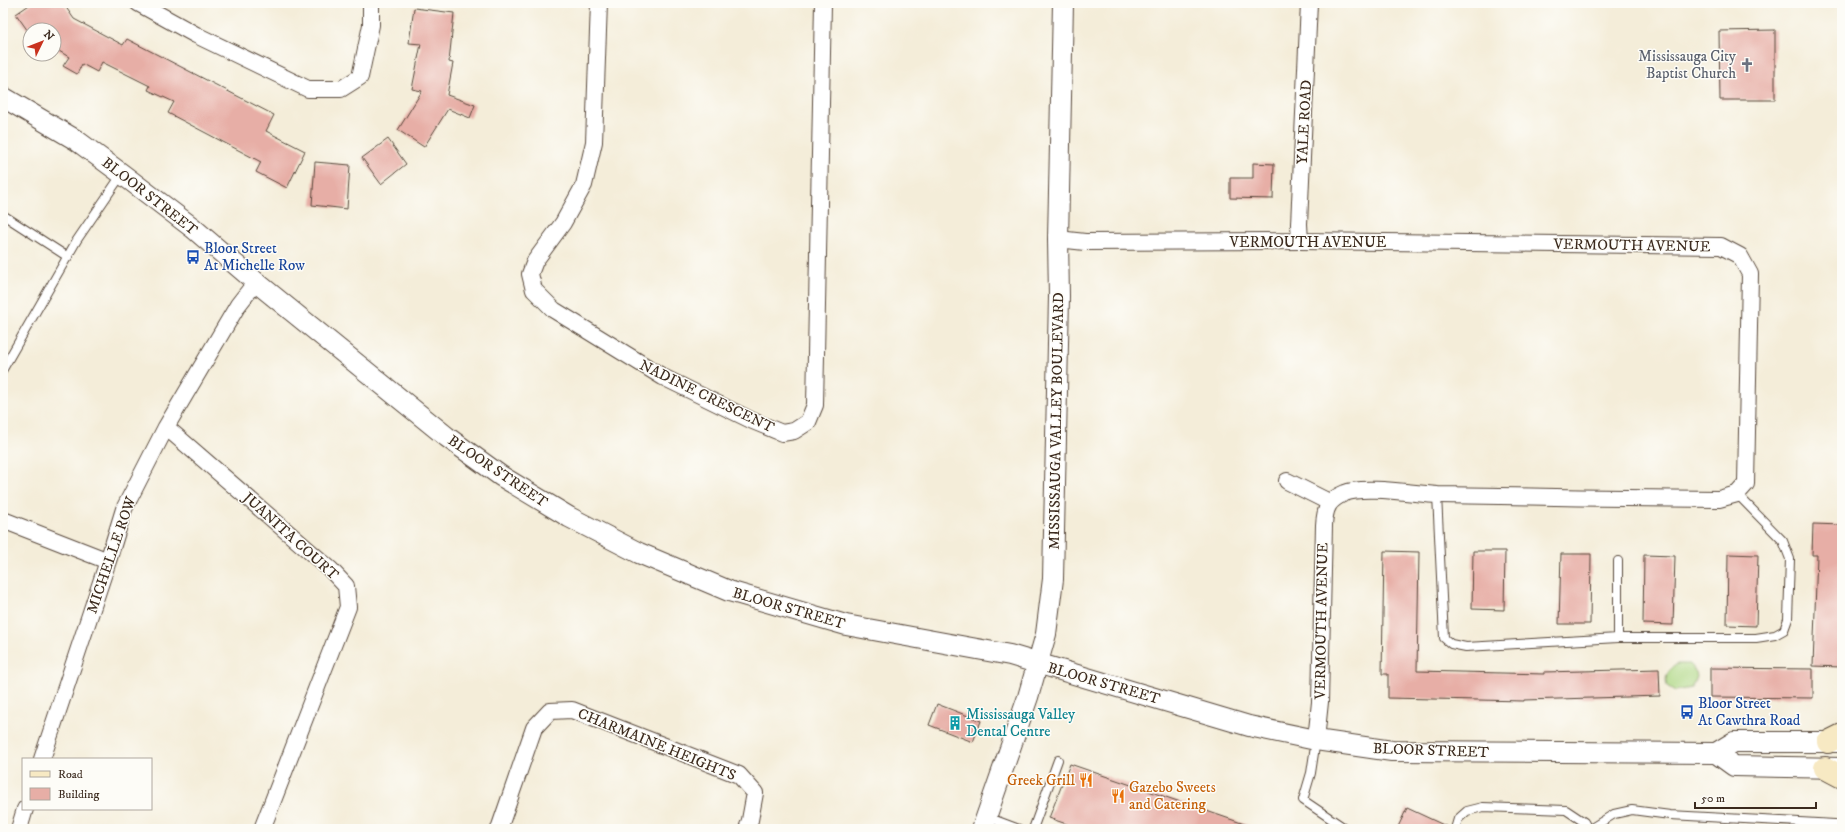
<svg xmlns="http://www.w3.org/2000/svg" width="1845" height="832" viewBox="0 0 1845 832" font-family="'IM FELL DW Pica',serif">
	<style>
		.green { fill: #add783; stroke: #748050 }
		.building { fill: #e7aea6 }
		.lines { fill: none; stroke-linecap: round; stroke-linejoin: round }
		.service-casing { stroke: #57473a; stroke-width: 10 }
		.minor-casing { stroke: #57473a; stroke-width: 18 }
		.tertiary-casing { stroke: #57473a; stroke-width: 22 }
		.secondary-casing { stroke: #57473a; stroke-width: 24 }
		.service { stroke: #fff; stroke-width: 8 }
		.minor { stroke: #fff; stroke-width: 16 }
		.tertiary { stroke: #fff; stroke-width: 20 }
		.secondary { stroke: #f7e9c3; stroke-width: 22 }
		.labels { text-anchor: middle; stroke-width: 3; stroke-linejoin: round; paint-order: stroke }
		.worship-label { font-size: 15px; fill: #5b616d; stroke: #fdfcf7; text-anchor: end }
		.street-label { font-size: 15px; fill: #3b2a1e; stroke: #fdfcf7 }
		.transit-label { font-size: 15px; fill: #164399; stroke: #fdfcf7; text-anchor: start }
		.culture-label { font-size: 15px; fill: #0d838f; stroke: #fdfcf7; text-anchor: start }
		.food-label { font-size: 15px; fill: #c56008; stroke: #fdfcf7; text-anchor: end }
	</style>
	<rect width="100%" height="100%" fill="#fdfcf7"/>
	<filter id="ink" filterUnits="userSpaceOnUse"><feTurbulence type="fractalNoise" baseFrequency=".025" numOctaves="2"/><feDisplacementMap in="SourceGraphic" scale="8" xChannelSelector="R" yChannelSelector="G"/><feConvolveMatrix kernelMatrix="1 2 1 2 8 2 1 2 1" color-interpolation-filters="sRGB"/></filter>
	<filter id="wash" filterUnits="userSpaceOnUse"><feTurbulence type="fractalNoise" baseFrequency=".012" numOctaves="4" result="noise"/><feDisplacementMap in="SourceGraphic" scale="16" xChannelSelector="R" yChannelSelector="G"/><feGaussianBlur stdDeviation="0.9" result="paint"/><feColorMatrix in="noise" values="0 0 0 0 0 0 0 0 0 0 0 0 0 0 0 0 0 1.4 0 .05"/><feComposite in="paint" operator="in"/></filter>
	<g filter="url(#wash)">
		<rect width="100%" height="100%" fill="#f4edd9"/>
		<path class="green" d="M1677 664H1689L1696 672 1697 677 1691 688 1675 691 1667 686C1664 675 1669 670 1677 664Z"/>
		<g id="blocks">
			<path class="building" d="M32 3H63L74 19 123 45 127 39 274 115 266 131 305 151 287 188 256 172 261 162 168 113 174 102 148 90 150 86 102 62 97 72 82 64 77 74 63 66 69 57 54 48V30H30V34L16 14Z
				M414 8 454 13 449 62 453 63 447 95 475 105 470 118 448 109 424 147 398 130 422 91 412 89 421 44 409 43Z
				M1775 30V100H1720L1719 31Z
				M388 139 406 164 381 184 362 158Z
				M315 162 350 165 347 209 312 205Z
				M1253 163 1274 164 1273 199 1230 198V178H1253Z
				M1813 524 1842 525V667L1813 666 1817 555H1812Z
				M1384 551 1419 552 1417 671 1544 674V672L1659 669 1660 696 1524 700V701L1388 698V674H1382Z
				M1473 551H1505L1504 610 1472 609Z
				M1561 554H1591L1590 624H1559Z
				M1728 554 1758 555 1756 626 1727 625Z
				M1644 555 1675 556 1673 625 1643 624Z
				M1710 668 1813 669V698L1710 697Z
				M937 704 981 721 973 742 929 725Z
				M1070 764 1253 827V829H1081L1049 818Z
				M1407 808 1450 828V829H1397Z"/>
		</g>
	</g>
	<g filter="url(#ink)">
		<use href="#blocks" fill-opacity="0" stroke="#57473a" stroke-width="1"/>
		<g class="lines">
			<defs>
				<path id="service" d="M3 215 68 257
					M3 369 77 240 122 174
					M1437 495 1444 638 1451 644 1466 647 1618 638H1756L1775 635 1784 630 1788 619 1790 559 1783 541 1737 494
					M1618 561V638
					M1316 740 1311 773 1303 800 1346 829
					M987 817 1019 829
					M1033 829 1058 760
					M1455 829 1458 819 1467 811 1483 807 1566 810 1584 822 1588 829
					M1590 829 1614 814 1632 810 1670 815 1835 824 1842 827"/>
				<path id="minor" d="M138 3 196 35 308 89H341L360 77 371 25V3
					M599 3 594 142 584 185 563 223 535 261 530 274 534 290 554 310 663 377 753 421 782 433 794 431 808 422 815 405 823 3
					M1058 239 1085 242 1300 241 1721 246 1740 256 1750 274 1746 484 1737 494 1719 499C1625 498 1532 497 1438 495 1416 494 1363 485 1345 493 1328 500 1325 508 1324 525L1320 702 1316 740
					M1300 241 1299 224 1309 3
					M166 427 330 569 346 586 348 607 262 829
					M1287 481 1329 502
					M3 520 108 561
					M42 759 108 561 124 509 166 427 238 305 256 282
					M19 829 25 809
					M499 829 534 728 550 711 572 710 739 775 755 793 750 820 747 829"/>
				<path id="tertiary" d="M3 97 76 140 122 174 193 228 256 282 447 437 501 476 569 517 639 553 729 591 846 625 1010 655 1249 726 1316 740 1392 751 1716 753 1734 742H1842
					M1716 753 1734 766 1842 768
					M982 829 1028 697 1046 634 1053 579 1059 296 1058 239 1063 3"/>
				<path id="secondary" d="M1828 742 1842 735
					M1825 768 1842 777"/>
			</defs>
			<use href="#service" class="service-casing"/>
			<use href="#minor" class="minor-casing"/>
			<use href="#tertiary" class="tertiary-casing"/>
			<use href="#secondary" class="secondary-casing"/>
			<use href="#service" class="service"/>
			<use href="#minor" class="minor"/>
			<use href="#tertiary" class="tertiary"/>
			<use href="#secondary" class="secondary"/>
		</g>
	</g>
	<defs>
		<symbol id="church-bare" viewBox="-9 -9 18 18"><path d="M-1.2-6h2.4v3.5h3.3v2.4h-3.3V6h-2.4V-.1h-3.3v-2.4h3.3Z" fill="#6b7280" stroke="#fdfcf7" stroke-width="2.5" paint-order="stroke"/></symbol>
		<symbol id="bus-bare" viewBox="-9 -9 18 18"><path d="M-5-6H5V4H4V6H2V4H-2V6H-4V4H-5ZM-3.5-4V0h7V-4ZM-3.5 1.2v1.5H-2V1.2ZM2 1.2v1.5H3.5V1.2Z" fill="#1a4fb4" stroke="#fdfcf7" stroke-width="2.5" paint-order="stroke"/></symbol>
		<symbol id="building-bare" viewBox="-9 -9 18 18"><path d="M-4-6H4V6H1V3H-1V6H-4ZM-2.5-4.3h1.7v1.8h-1.7ZM.8-4.3h1.7v1.8H.8ZM-2.5-1h1.7V.8h-1.7ZM.8-1h1.7V.8H.8Z" fill="#0f9aa8" stroke="#fdfcf7" stroke-width="2.5" paint-order="stroke"/></symbol>
		<symbol id="restaurant-bare" viewBox="-9 -9 18 18"><path d="M-5-6h1v4h1v-4h1v4h1v-4h1v5L-1.5 .5V6h-2V.5L-5-1ZM5-6V6H3V1.5H1.5Q1.5-4 5-6Z" fill="#e8710a" stroke="#fdfcf7" stroke-width="2.5" paint-order="stroke"/></symbol>
	</defs>
	<g fill-rule="evenodd">
		<use href="#church-bare" x="1737" y="55" width="20" height="20"/>
		<use href="#bus-bare" x="183" y="247" width="20" height="20"/>
		<use href="#bus-bare" x="1677" y="702" width="20" height="20"/>
		<use href="#building-bare" x="945" y="713" width="20" height="20"/>
		<use href="#restaurant-bare" x="1076" y="770" width="20" height="20"/>
		<use href="#restaurant-bare" x="1108" y="786" width="20" height="20"/>
	</g>
	<g class="labels">
		<g class="worship-label">
			<text x="1736" y="61">Mississauga City<tspan x="1736" dy="17">Baptist Church</tspan></text>
		</g>
		<g class="street-label">
			<text transform="translate(1304 122) rotate(-87)" y="5">YALE ROAD</text>
			<text transform="translate(150 196) rotate(38)" y="5">BLOOR STREET</text>
			<text x="1308" y="247">VERMOUTH AVENUE</text>
			<text transform="translate(1632 245) rotate(1)" y="5">VERMOUTH AVENUE</text>
			<text transform="translate(707 396) rotate(26)" y="5">NADINE CRESCENT</text>
			<text transform="translate(1056 421) rotate(-89)" y="5">MISSISSAUGA VALLEY BOULEVARD</text>
			<text transform="translate(498 471) rotate(34)" y="5">BLOOR STREET</text>
			<text transform="translate(291 536) rotate(42)" y="5">JUANITA COURT</text>
			<text transform="translate(111 555) rotate(-71)" y="5">MICHELLE ROW</text>
			<text transform="translate(789 608) rotate(16)" y="5">BLOOR STREET</text>
			<text transform="translate(1321 621) rotate(-89)" y="5">VERMOUTH AVENUE</text>
			<text transform="translate(1104 683) rotate(16)" y="5">BLOOR STREET</text>
			<text transform="translate(657 744) rotate(22)" y="5">CHARMAINE HEIGHTS</text>
			<text transform="translate(1431 750) rotate(2)" y="5">BLOOR STREET</text>
		</g>
		<g class="transit-label">
			<text x="204" y="253">Bloor Street<tspan x="204" dy="17">At Michelle Row</tspan></text>
			<text x="1698" y="708">Bloor Street<tspan x="1698" dy="17">At Cawthra Road</tspan></text>
		</g>
		<g class="culture-label">
			<text x="966" y="719">Mississauga Valley<tspan x="966" dy="17">Dental Centre</tspan></text>
		</g>
		<g class="food-label">
			<text x="1075" y="785">Greek Grill</text>
			<text x="1129" y="792" text-anchor="start">Gazebo Sweets<tspan x="1129" dy="17">and Catering</tspan></text>
		</g>
	</g>
	<rect width="1845" height="832" fill="none" stroke="#fdfcf7" stroke-width="16"/>
	<rect x="22" y="758" width="130" height="52" fill="#fdfcf7" stroke="#afa8a0"/>
	<rect x="30" y="771" width="20" height="6" fill="#f7e9c3" stroke="#afa8a0"/>
	<text x="58" y="778" font-size="12" fill="#3b2a1e">Road</text>
	<rect x="30" y="788" width="20" height="12" fill="#e7aea6" stroke="#afa8a0"/>
	<text x="58" y="798" font-size="12" fill="#3b2a1e">Building</text>
	<g transform="translate(42 42) rotate(47)"><circle r="19" fill="#fdfcf7" stroke="#afa8a0"/>
	<path d="M0-3L7 15L0 10L-7 15Z" fill="#c8321e"/>
	<text y="-6" font-size="11" font-weight="bold" text-anchor="middle" fill="#3b2a1e">N</text>
	</g>
	<path d="M1695 802v6h121v-6" fill="none" stroke="#3b2a1e" stroke-width="2"/>
	<text x="1701" y="802" font-size="12" fill="#3b2a1e" stroke="#fdfcf7" stroke-width="3" paint-order="stroke">50 m</text>
</svg>
